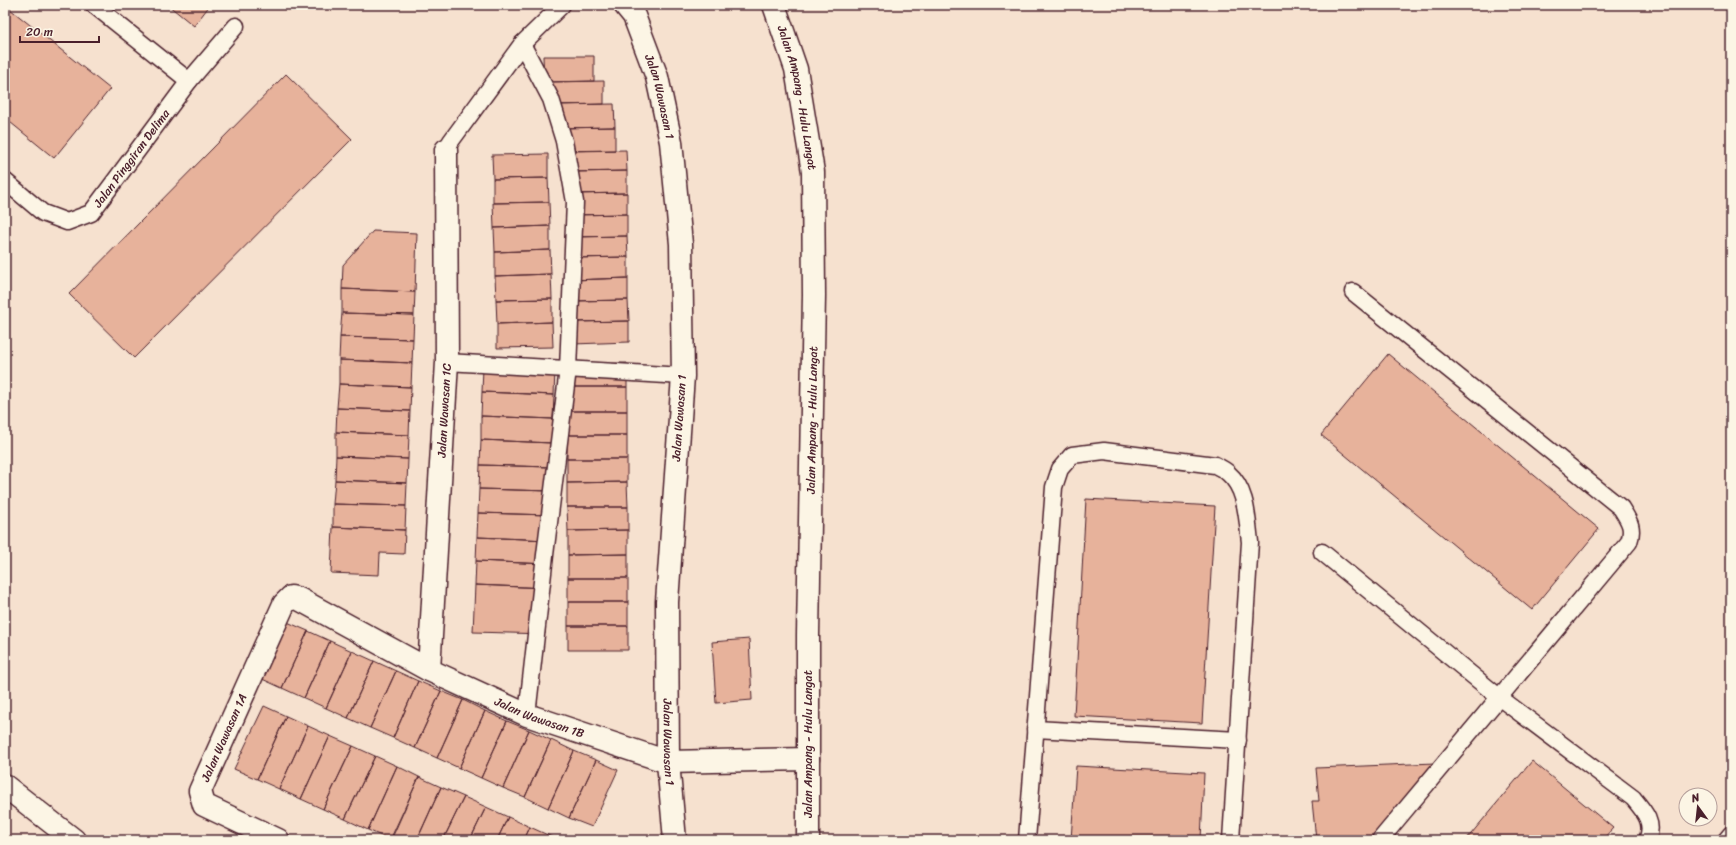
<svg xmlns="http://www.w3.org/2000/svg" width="1736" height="845" viewBox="0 0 1736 845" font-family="Sriracha,sans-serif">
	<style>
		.building { fill: #e7b29b; stroke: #4a1f2b }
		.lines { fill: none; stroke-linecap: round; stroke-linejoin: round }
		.lane-casing { stroke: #4a1f2b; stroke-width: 19 }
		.street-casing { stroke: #4a1f2b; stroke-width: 25 }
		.secondary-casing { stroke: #4a1f2b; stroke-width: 25 }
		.lane { stroke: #fcf5e5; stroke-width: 16 }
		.street { stroke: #fcf5e5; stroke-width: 22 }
		.secondary { stroke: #fcf5e5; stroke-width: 22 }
		.labels { text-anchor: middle; stroke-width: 3; stroke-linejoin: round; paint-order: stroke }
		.street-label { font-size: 12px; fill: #4a1f2b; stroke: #fcf5e5 }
	</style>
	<rect width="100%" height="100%" fill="#f6e1cf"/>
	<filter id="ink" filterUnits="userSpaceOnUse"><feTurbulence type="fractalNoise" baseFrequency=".025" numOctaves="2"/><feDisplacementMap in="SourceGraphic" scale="8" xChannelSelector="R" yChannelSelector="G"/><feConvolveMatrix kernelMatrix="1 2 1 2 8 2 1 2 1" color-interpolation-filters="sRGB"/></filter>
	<g filter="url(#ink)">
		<path class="building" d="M5 5 110 89 54 158 5 118Z
			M168 5H210L194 26Z
			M543 56H594V81L544 82Z
			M286 74 352 139 134 358 69 294Z
			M604 81V104L550 105V82Z
			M614 104 615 127 557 128V105Z
			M615 127V150L558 151 557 128Z
			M626 150 627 171 571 172 570 151Z
			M548 154V178L493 179 492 155Z
			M627 171V193L571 194V172Z
			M548 178 549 202 493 203V179Z
			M627 193V214L571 215V194Z
			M549 202 550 226 494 228 493 203Z
			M627 214V236L572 237 571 215Z
			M550 226V250L495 252 494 228Z
			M373 231 417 233 415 292 342 289 343 265Z
			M627 236 628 257 572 258V237Z
			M550 250 551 274 495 276V252Z
			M628 257V278L572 280V258Z
			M551 274 552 299 496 300 495 276Z
			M628 278V300L572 301V280Z
			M342 289 415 292 414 315 342 313Z
			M552 299V322L497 324 496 300Z
			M628 300 629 321 573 322 572 301Z
			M342 313 414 315 413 339 340 337Z
			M629 321V342L573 344V322Z
			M552 322 553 347 497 348V324Z
			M340 337 413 339 412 363 339 360Z
			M1388 354 1599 529 1532 610 1321 435Z
			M339 360 412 363 411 387 339 384Z
			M627 363V387H567V364Z
			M483 368 555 370 554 395 482 392Z
			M339 384 411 387 410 411 337 408Z
			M567 387H627V411H567Z
			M482 392 554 395 553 419 481 416Z
			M337 408 410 411 409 435 336 432Z
			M567 411H627V435H567Z
			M481 416 553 419 552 443 481 440Z
			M336 432 409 435 408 459 336 456Z
			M567 435H627V459H567Z
			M481 440 552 443 551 467 480 465Z
			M336 456 408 459 407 483 335 480Z
			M567 459H627V482L567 483Z
			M480 465 551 467 550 491 479 489Z
			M335 480 407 483 406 506 333 504Z
			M627 482 628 507H567V483Z
			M479 489 550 491V515L478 513Z
			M1086 499 1215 506 1202 723 1074 716Z
			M333 504 406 506 405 530 333 527Z
			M567 507H628V530L568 531Z
			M478 513 550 515 548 540 477 537Z
			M333 527 405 530 404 554 380 553 379 575 331 573Z
			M628 530V554L568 555V531Z
			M477 537 548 540V564L476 561Z
			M628 554V578H568V555Z
			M476 561 548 564 547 588 475 585Z
			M568 578H628V602H568Z
			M475 585 547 588 545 634 473 632Z
			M568 602H628V626H568Z
			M285 621 308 631 282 688 260 678Z
			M568 626H628V650H568Z
			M308 631 330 641 304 698 282 688Z
			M749 639 752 700 716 703 712 642Z
			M330 641 352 651 326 708 304 698Z
			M352 651 374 661 348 718 326 708Z
			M374 661 396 671 370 728 348 718Z
			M396 671 418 681 393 738 370 728Z
			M418 681 441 691 415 748 393 738Z
			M441 691 463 700 437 758 415 748Z
			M463 700 485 711 459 768 437 758Z
			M264 706 286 716 257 779 234 769Z
			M485 711 507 721 481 778 459 768Z
			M286 716 308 726 279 789 257 779Z
			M507 721 529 730 503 788 481 778Z
			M308 726 330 736 301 799 279 789Z
			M529 730 551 740 525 797 503 788Z
			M330 736 353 746 323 809 301 799Z
			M551 740 574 751 548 808 525 797Z
			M353 746 375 756 345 819 323 809Z
			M574 751 596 760 569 818 548 808Z
			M375 756 397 766 368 830 345 819Z
			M596 760 618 770 592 827 569 818Z
			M1532 761 1613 828 1602 840H1466Z
			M1435 763 1385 836 1340 840H1316L1312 801H1319L1316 768Z
			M397 766 419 777 390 840 368 830Z
			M1076 766 1204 773 1201 840H1071Z
			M419 777 441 787 417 840H391Z
			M441 787 464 797 443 840H417Z
			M464 797 486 807 470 840H443Z
			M486 807 508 817 497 840H470Z
			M508 817 530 827 524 840H497Z
			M530 827 552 837 551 840H524Z"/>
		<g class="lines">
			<defs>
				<g id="lane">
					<path d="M94 5 189 81"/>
					<path d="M522 44 551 99 564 141 575 202 568 369 545 555 527 715"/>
					<path d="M446 150 451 141 522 44 562 5"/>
					<path id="s1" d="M5 181 43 213 67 222 91 213 189 81 236 26"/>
					<path d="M1353 292 1621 508C1629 521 1634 527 1629 542L1380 840"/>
					<path d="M447 362 683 376"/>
					<path d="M1322 552 1500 698 1633 798C1644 811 1655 823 1647 840"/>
					<path d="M1035 729 1238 740"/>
					<path d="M1027 840 1054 487 1060 469 1072 455 1104 451 1215 465C1219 467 1225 470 1228 473 1247 489 1247 519 1250 542L1231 840"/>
					<path d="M1726 840 1731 834"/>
				</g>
				<g id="street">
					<path id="s2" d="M625 5 634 16 657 77 671 142 681 244 683 376 667 602 668 762 675 840"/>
					<path id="s3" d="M429 670 447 362 446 150"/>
					<path d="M5 786 74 840"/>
					<path id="s4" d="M278 840 204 805 200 791 284 604 291 597 299 599 429 670 527 715 668 762 808 759"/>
				</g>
				<g id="secondary">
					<path id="s5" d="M774 5 796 69 813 172 814 295 808 635V840"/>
				</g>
			</defs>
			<use href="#lane" class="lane-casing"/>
			<use href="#street" class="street-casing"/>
			<use href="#secondary" class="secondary-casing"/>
			<use href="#lane" class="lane"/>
			<use href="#street" class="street"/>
			<use href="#secondary" class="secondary"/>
		</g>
	</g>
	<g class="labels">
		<g class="street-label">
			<text dy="4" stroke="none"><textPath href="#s2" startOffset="99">Jalan Wawasan 1</textPath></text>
			<text dy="4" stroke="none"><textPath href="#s5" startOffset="96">Jalan Ampang - Hulu Langat</textPath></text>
			<text dy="4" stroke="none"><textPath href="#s1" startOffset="169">Jalan Pinggiran Delima</textPath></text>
			<text dy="4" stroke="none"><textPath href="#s3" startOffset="260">Jalan Wawasan 1C</textPath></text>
			<text transform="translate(679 418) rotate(-86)" y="4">Jalan Wawasan 1</text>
			<text transform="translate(812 420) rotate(-89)" y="4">Jalan Ampang - Hulu Langat</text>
			<text dy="4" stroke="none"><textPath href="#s4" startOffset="588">Jalan Wawasan 1B</textPath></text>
			<text dy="4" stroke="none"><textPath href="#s4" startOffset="155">Jalan Wawasan 1A</textPath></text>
			<text dy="4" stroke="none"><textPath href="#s2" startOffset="747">Jalan Wawasan 1</textPath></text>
			<text transform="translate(808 744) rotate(-90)" y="4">Jalan Ampang - Hulu Langat</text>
		</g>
	</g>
	<rect width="1736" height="845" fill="none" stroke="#fcf5e5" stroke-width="20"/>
	<rect x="10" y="10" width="1716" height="825" fill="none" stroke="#4a1f2b" stroke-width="1.5" filter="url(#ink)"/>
	<g transform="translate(1698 807) rotate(345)"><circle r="19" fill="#fcf5e5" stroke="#b59f9b"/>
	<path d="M0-3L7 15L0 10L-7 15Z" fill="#4a1f2b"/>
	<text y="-6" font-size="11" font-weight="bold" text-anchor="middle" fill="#4a1f2b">N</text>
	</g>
	<path d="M20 36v6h79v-6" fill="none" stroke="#4a1f2b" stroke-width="2"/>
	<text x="26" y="36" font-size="12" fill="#4a1f2b" stroke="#fcf5e5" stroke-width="3" paint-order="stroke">20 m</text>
</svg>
